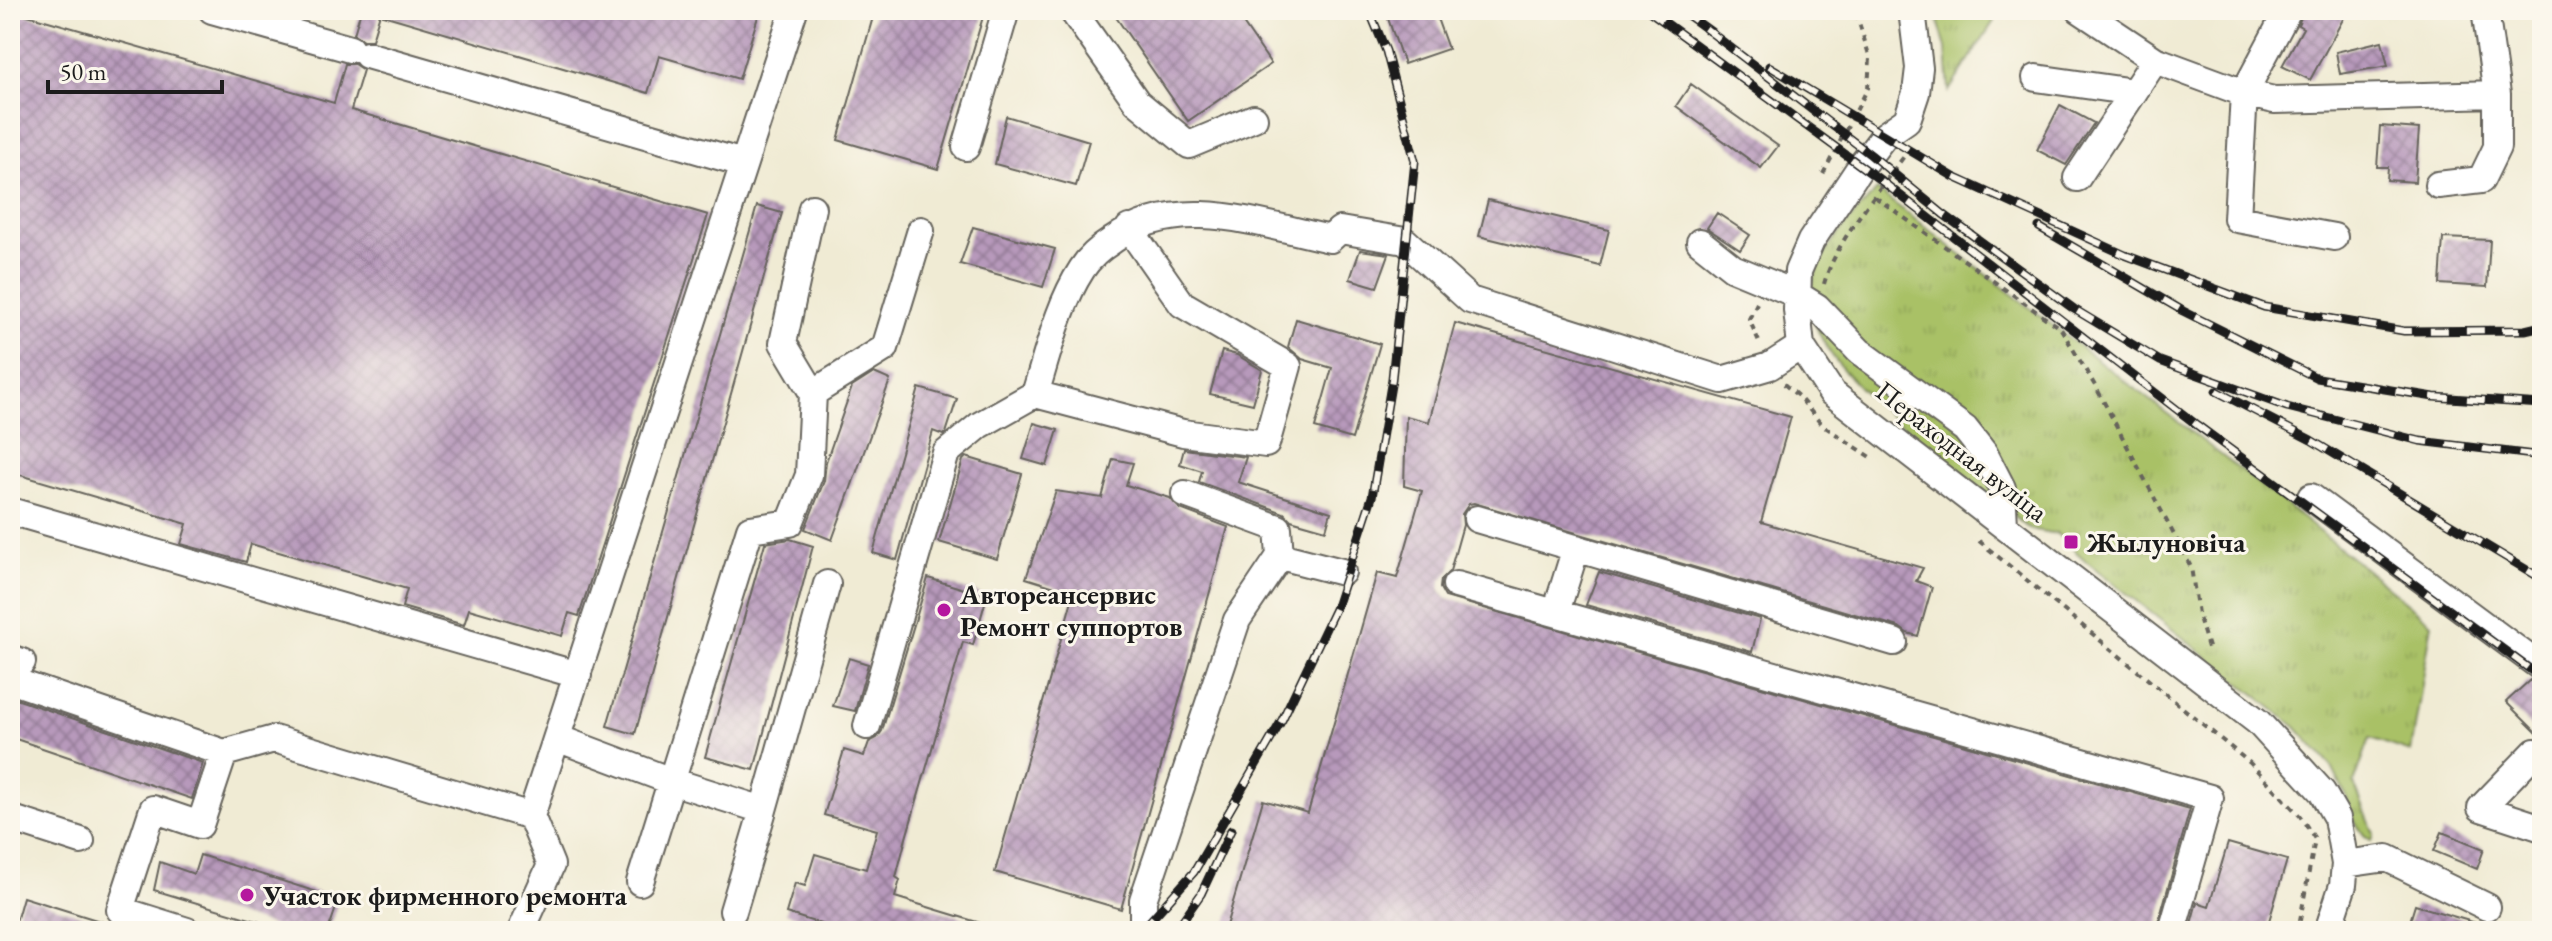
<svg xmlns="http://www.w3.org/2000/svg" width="2552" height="941" viewBox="0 0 2552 941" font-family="'EB Garamond',serif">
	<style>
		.grass { fill: url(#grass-tufts); stroke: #626e41; stroke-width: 2 }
		.building { fill: url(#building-cross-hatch) }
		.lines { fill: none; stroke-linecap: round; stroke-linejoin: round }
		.minor-casing { stroke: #66645c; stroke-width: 30 }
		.path { stroke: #66645c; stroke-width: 4; stroke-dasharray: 6 6; stroke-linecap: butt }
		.minor { stroke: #fff; stroke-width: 26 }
		.rail-casing { stroke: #1c1c1c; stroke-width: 9 }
		.rail { stroke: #fbf7ec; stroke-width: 6; stroke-dasharray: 18; stroke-linecap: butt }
		.poi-dot { fill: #b5179e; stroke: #fbf7ec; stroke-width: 3 }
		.labels { text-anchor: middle; stroke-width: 6; stroke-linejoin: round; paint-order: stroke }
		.street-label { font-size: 28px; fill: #1c1c1c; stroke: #fbf7ec }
		.poi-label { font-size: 28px; font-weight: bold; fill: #1c1c1c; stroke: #fbf7ec; text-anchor: start }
	</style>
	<defs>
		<pattern id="grass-tufts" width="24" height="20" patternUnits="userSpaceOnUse" patternTransform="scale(2)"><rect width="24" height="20" fill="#a9c166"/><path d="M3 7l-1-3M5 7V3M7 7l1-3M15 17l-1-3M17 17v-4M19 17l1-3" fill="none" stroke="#91a558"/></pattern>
		<pattern id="building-cross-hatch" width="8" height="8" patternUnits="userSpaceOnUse" patternTransform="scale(2)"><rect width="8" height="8" fill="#b799bb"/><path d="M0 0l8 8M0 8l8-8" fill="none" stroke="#947c97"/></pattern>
	</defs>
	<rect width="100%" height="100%" fill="#fbf7ec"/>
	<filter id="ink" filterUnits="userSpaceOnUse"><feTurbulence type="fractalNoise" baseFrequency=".0125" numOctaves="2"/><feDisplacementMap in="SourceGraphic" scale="16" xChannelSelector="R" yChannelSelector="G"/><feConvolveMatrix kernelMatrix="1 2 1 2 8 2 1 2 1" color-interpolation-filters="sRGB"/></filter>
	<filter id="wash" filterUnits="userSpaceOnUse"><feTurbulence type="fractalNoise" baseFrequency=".006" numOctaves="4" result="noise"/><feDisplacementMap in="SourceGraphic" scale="32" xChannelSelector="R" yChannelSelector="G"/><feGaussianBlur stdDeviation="1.8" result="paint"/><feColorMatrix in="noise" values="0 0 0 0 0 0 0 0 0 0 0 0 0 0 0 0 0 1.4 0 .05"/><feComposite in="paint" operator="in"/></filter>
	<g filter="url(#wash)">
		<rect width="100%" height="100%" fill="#f0ebd4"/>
		<path class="grass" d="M1935 10H2001L1949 91 1946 48Z
			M1877 190 2295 512 2432 623 2411 752 2370 738 2354 783 2374 834 2372 841 2364 835 2353 819 2346 796 2332 767 2296 727 2087 562 2057 534 2029 529C1999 504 1969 479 1939 455 1895 418 1799 353 1812 286 1820 248 1852 218 1877 190Z"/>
		<g id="blocks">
			<path class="building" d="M10 10 334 103 345 64H354L363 70 351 110 708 215 579 616 569 613 562 636 469 609 464 625 402 607 407 589 251 544 246 562 181 544 187 524 10 472Z
				M361 10H381L372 40H363L354 34Z
				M384 10H760L739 79 659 56 648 93 383 15Z
				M875 10H985L938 169 838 140Z
				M1111 10H1234L1271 64 1188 121Z
				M1385 10H1434L1448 49 1404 64Z
				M2304 10H2348L2310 80 2282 66 2303 28 2298 25Z
				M2382 41 2388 66 2340 74 2336 52Z
				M1691 84 1778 146 1761 168 1676 106Z
				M2060 105 2094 123 2066 165 2037 150Z
				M1006 116 1089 141 1076 186 995 164Z
				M2380 126 2419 129 2415 182 2387 180 2388 167H2377Z
				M1488 200 1609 230 1600 266 1479 236Z
				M757 206 782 213 635 734 607 726Z
				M1717 213 1750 235 1740 250 1707 228Z
				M973 227 1055 249 1043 287 960 264Z
				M2443 238 2490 240 2487 287 2440 284Z
				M1360 250 1389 254 1377 287 1350 279Z
				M1296 319 1380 344 1352 439 1315 428 1332 368 1302 359 1288 347Z
				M1455 323 1791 417 1761 522 1923 568 1916 581 1932 587 1918 636 1907 633 1899 627 1474 503 1469 504 1462 514 1463 525 1450 571 1441 580 1440 588 1445 597 2190 809 2156 931H1244L1226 926 1263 800 1308 813 1377 573 1397 578 1422 491 1404 486 1406 416 1429 422Z
				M1222 351 1237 355 1262 370 1253 404 1210 394Z
				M874 373 890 380 832 540 805 529 824 481 826 462 852 387Z
				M919 388 957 399 946 433 943 435 933 431 897 560 873 553Z
				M1034 423 1058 430 1047 466 1023 459Z
				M1184 449 1246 457 1238 482 1331 512 1326 530 1291 520 1284 513 1199 482 1202 471 1180 464Z
				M966 457 1022 474 997 559 939 542 963 460Z
				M1113 459 1133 463 1126 485 1170 498 1180 509 1228 527 1121 909 995 872 1074 593 1026 578 1056 491 1102 498Z
				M790 539 813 546 754 770 705 757 765 543Z
				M1599 572 1760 619 1752 652 1586 605Z
				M928 578 987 596 973 645 963 642 906 838 896 877 900 880 895 897 990 926 989 931H843L786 913 795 883 805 886 815 854 866 869 877 830 824 815 844 750 864 756 869 742 877 738 882 731Z
				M849 658 868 664 855 711 833 706Z
				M2530 680 2542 693V738L2506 702Z
				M10 697 203 763 192 799 10 737Z
				M2442 832 2484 849 2477 869 2434 851Z
				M2228 843 2287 860 2266 931H2189L2197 902 2209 906Z
				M200 855 339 899 328 931H290L154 890 160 862 194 874Z
				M23 897 119 927V931H34L15 925Z
				M2415 905 2486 926 2485 931H2407Z"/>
		</g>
	</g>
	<g filter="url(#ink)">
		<use href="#blocks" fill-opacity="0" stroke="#66645c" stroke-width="2"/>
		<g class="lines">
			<defs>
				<path id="minor" d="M212 10 350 49
					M1072 10 1137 102 1189 145 1254 118
					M1912 10 1919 68 1916 93 1907 120 1884 136 1861 166 1811 241 1798 271 1797 310 1801 346 1832 393 2258 722 2322 792 2337 818 2345 864 2343 885 2328 931
					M2080 10 2155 60 2244 93 2274 100 2497 94V147L2481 180 2438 185
					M2288 10 2244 93 2237 219 2334 237
					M2485 10 2497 94
					M367 55 743 163
					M2036 78 2134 92
					M966 147 1006 10
					M2077 178 2155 60
					M812 208 783 343 813 393
					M1700 242 1733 268 1796 294 1817 307 1859 351 1965 429 1984 453 2002 488 2004 525
					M1035 394 1183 433 1266 444 1288 366 1182 304 1129 228
					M2311 497 2542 668
					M10 511 578 675
					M1477 519 1894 642
					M1280 556 1342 572
					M1456 585 2210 798 2172 931
					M1556 612 1576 548
					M10 658 22 662
					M10 680 224 753 200 825 153 809 120 910 187 931
					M867 726 946 453 980 425 1035 394C1048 353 1058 306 1082 269 1089 258 1102 247 1113 240 1179 193 1258 224 1330 239L1340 230 1405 241 1470 300 1722 380 1770 366 1801 346
					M557 738 671 781 763 810 827 584
					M2535 752 2481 808 2542 828
					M224 753 274 739 531 816
					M10 818 81 841
					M2345 864 2387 858 2487 907
					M640 882 750 529 790 523 809 475 813 393 885 348 921 230
					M733 911 763 810
					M521 931 551 865 531 816 794 10
					M1143 931V900L1237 620 1280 556 1278 528 1185 494"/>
			</defs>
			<use href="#minor" class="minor-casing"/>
			<path class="path" d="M1823 174 1868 88 1870 58 1855 10
				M1875 197 2061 329 2097 389 2191 567 2198 614 2209 651
				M1824 284C1836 240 1881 188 1908 151
				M1757 303 1749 319 1761 346
				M1784 384 1799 397 1822 425 1871 457
				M1979 541 2250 763 2300 816 2315 839 2298 931"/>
			<use href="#minor" class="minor"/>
			<defs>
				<path id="rail" d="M1648 10 1883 182 2197 425 2542 678
					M1681 10 1714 34
					M1705 28 1871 155 1943 214 2074 309 2160 361 2287 407 2420 441 2542 456
					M1769 66 1954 177 2125 255 2264 307 2404 331 2525 330 2542 326
					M2039 227 2183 311 2317 378 2434 397 2542 404
					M2216 391 2311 440 2542 579
					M1141 931 1194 872 1282 720 1336 607 1372 497 1392 379 1415 161 1386 51 1369 10
					M1175 931 1201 894 1231 830"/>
			</defs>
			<use href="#rail" class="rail-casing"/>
			<use href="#rail" class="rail"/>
		</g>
	</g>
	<g class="poi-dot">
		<rect x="2063" y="534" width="16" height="16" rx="4"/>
		<circle cx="944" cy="610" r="8"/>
		<circle cx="247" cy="895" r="8"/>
	</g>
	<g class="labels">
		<g class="street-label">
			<text transform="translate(1962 451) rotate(38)" y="10">Пераходная вуліца</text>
		</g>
		<g class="poi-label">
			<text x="2087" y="552">Жылуновіча</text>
			<text x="960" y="604">Автореансервис<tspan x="960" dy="32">Ремонт суппортов</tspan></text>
			<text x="263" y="905">Участок фирменного ремонта</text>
		</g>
	</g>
	<rect width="2552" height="941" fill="none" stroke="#fbf7ec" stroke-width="40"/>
	<path d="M48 80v12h174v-12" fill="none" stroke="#1c1c1c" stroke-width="4"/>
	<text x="60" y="80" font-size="24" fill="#1c1c1c" stroke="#fbf7ec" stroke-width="6" paint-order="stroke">50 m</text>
</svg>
